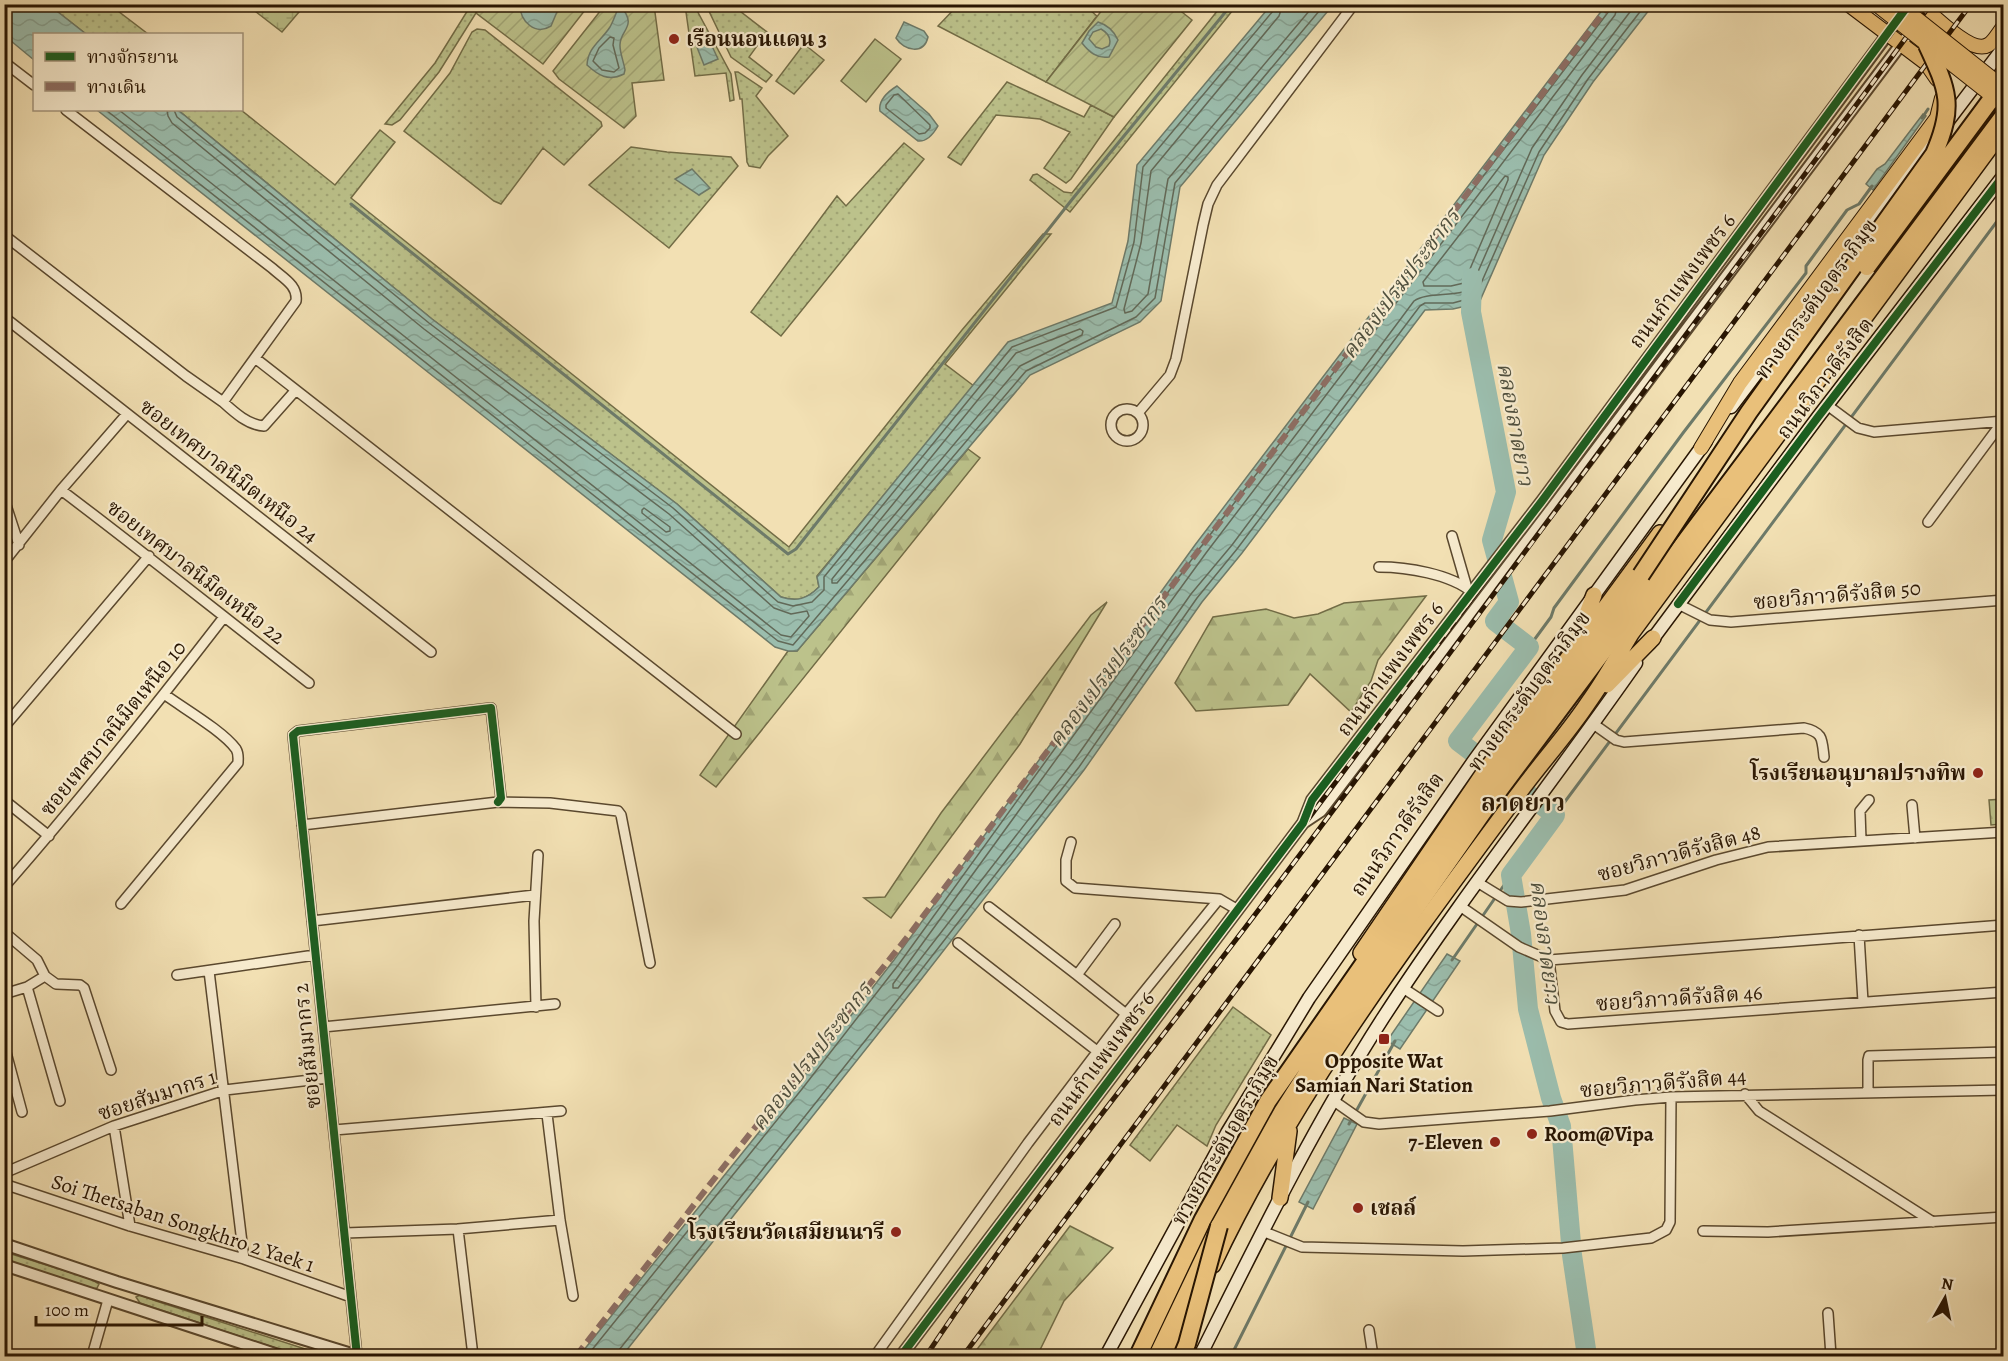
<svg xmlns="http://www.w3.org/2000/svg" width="2008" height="1361" viewBox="0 0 2008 1361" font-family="Alegreya,'Noto Serif Thai',serif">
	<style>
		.grass { fill: url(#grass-dots); stroke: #726c46; stroke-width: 1.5 }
		.forest { fill: url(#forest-firs); stroke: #726c46; stroke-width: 1.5 }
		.wetland { fill: url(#wetland-marsh); stroke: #726c46; stroke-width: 1.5 }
		.park { fill: url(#park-crowns); stroke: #726c46; stroke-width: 1.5 }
		.garden { fill: url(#garden-furrows); stroke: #726c46; stroke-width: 1.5 }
		.pitch { fill: #bcc28b; stroke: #726c46; stroke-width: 1.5 }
		.water { fill: url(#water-waves); stroke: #6d7a69; stroke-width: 1.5; fill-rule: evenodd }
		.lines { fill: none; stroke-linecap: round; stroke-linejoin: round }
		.shore { stroke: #626958; stroke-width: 1.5 }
		.stream { stroke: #6d7a69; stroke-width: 3 }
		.river { stroke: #9bbdad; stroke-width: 20 }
		.minor-casing { stroke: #5a482e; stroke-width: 12 }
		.tertiary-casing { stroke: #5a482e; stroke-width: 14 }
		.secondary-casing { stroke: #281502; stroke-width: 15 }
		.primary-casing { stroke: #281502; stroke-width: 16 }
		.trunk-casing { stroke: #281502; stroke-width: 18 }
		.motorway-casing { stroke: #281502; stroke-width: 20 }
		.minor { stroke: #f7ebce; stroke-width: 9 }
		.tertiary { stroke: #f7ebce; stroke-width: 10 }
		.secondary { stroke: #f7ebce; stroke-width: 12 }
		.primary { stroke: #e9c07a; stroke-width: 14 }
		.trunk { stroke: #e9c07a; stroke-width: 15 }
		.motorway { stroke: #e9c07a; stroke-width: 16 }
		.rail-casing { stroke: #281502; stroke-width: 5 }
		.rail { stroke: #f7ebce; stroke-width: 3; stroke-dasharray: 9; stroke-linecap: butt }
		.primary-bridge-casing { stroke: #281502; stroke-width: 16; stroke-linecap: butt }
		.motorway-bridge-casing { stroke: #281502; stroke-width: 20; stroke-linecap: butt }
		.primary-bridge { stroke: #e9c07a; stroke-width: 14 }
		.motorway-bridge { stroke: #e9c07a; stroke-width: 16 }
		.quiet { stroke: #8d6e63; stroke-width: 6; stroke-dasharray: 12 6; stroke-linecap: butt }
		.cycleway-casing { stroke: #f7ebce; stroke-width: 11 }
		.cycleway { stroke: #1b5e20; stroke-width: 8 }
		.poi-dot { fill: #8f2418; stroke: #f7ebce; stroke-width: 2 }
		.labels { text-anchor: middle; stroke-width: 4.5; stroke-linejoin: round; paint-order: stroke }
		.poi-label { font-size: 21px; font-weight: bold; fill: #281502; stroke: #f7ebce; text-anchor: start }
		.street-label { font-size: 21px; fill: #281502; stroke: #f7ebce }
		.water-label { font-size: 22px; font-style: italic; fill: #50503e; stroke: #f7ebce }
		.quarter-label { font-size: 24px; font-weight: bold; fill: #281502; stroke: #f7ebce }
	</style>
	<defs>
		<pattern id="grass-dots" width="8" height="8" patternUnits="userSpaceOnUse" patternTransform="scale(1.5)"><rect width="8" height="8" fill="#bcc28b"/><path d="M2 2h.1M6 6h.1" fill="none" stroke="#a2a676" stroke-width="1.8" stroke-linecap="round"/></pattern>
		<pattern id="forest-firs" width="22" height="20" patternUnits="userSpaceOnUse" patternTransform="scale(1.5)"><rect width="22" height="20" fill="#bcc28b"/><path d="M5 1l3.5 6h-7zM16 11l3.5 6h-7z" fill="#a2a676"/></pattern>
		<pattern id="wetland-marsh" width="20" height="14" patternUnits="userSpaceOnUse" patternTransform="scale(1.5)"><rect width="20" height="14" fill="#bcc28b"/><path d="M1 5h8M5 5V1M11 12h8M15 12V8" fill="none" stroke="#a2a676"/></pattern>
		<pattern id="park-crowns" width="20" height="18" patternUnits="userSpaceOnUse" patternTransform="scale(1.5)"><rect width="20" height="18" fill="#bcc28b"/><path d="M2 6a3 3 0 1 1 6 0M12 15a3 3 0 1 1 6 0" fill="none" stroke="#a2a676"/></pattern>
		<pattern id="garden-furrows" width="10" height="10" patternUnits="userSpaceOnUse" patternTransform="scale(1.5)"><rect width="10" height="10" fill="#bcc28b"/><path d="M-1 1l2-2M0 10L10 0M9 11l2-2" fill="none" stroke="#a2a676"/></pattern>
		<pattern id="water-waves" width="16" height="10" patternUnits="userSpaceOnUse" patternTransform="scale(1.5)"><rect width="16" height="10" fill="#9bbdad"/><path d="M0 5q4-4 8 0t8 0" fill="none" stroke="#86a293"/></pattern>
	</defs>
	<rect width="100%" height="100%" fill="#f2e0b3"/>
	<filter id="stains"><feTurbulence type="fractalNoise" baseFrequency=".00333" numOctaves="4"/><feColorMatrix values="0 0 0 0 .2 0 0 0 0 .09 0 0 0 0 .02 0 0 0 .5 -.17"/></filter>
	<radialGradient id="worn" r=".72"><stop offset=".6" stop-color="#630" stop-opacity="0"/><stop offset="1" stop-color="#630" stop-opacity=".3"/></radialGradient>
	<path class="grass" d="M959 4 1084 5 1097 16 1046 82 938 26Z
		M49 5H110L148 34H86Z
		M471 5H481L439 72 400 120 392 125 385 124 435 63Z
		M685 5H694L731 74 734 100 730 101 726 73 695 76Z
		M706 5H732L767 32 749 57 772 75 766 82 731 57Z
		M1222 5H1237L1070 212 1030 180 1033 175 1037 174 1064 192 1072 193Z
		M477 29 485 30 601 122 602 126 564 165 543 148 501 204 494 201 404 131 450 73 472 32Z
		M804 44 824 60 794 94 776 81Z
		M735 72H738L762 88 756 96 788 136 768 156 760 168 749 166 747 162 742 99H740Z
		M1007 82 1084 117 1091 105 1114 117 1071 179 1066 183 1044 168 1070 132 1040 119 996 115 961 165 948 157Z
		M178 110H241L335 185 380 130 395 142 351 198 789 547 962 330 1043 234H1051L945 364 974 386 817 576 819 587C807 599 797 602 781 597L677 504 432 319Z
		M904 143 924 159 781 336 751 312 837 196 846 206Z
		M631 147 667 152 731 157 738 166 669 248 589 185Z
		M1233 1007 1271 1035 1216 1125 1207 1146 1177 1125 1150 1161 1130 1145Z
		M5 1252 91 1279 99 1284 97 1288 93 1289 5 1260Z
		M140 1295 156 1301 327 1356H300L140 1303 136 1297Z"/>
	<path class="forest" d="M968 449 980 458 716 787 700 775 788 651H797Z
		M1426 596 1378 660 1371 681 1351 712 1310 674 1288 705 1196 711 1175 683 1213 617 1266 609 1294 618 1318 614 1344 603Z
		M1107 602 1020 744 891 918 864 898 885 897 941 813 1091 615Z
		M1070 1226 1113 1248 1064 1301 1037 1356H972Z"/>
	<path class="wetland" d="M247 5H305L282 32Z"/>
	<path class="park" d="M2003 799V824L1991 825 1989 800Z"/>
	<path class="garden" d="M481 5H589L543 64 476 13Z
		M605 5H654L664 80 632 83 636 116 624 128 559 79 553 71Z
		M1106 5H1173L1192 20 1114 117 1046 82Z"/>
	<path class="pitch" d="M875 39 901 59 866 102 841 81Z"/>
	<path class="water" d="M4 5H49L86 34H34V60L5 36Z
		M520 5H559V7L551 26C535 36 520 21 520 5Z
		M620 5C639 28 619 29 620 46 620 53 624 63 625 70L624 74C608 82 598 75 587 65 588 47 601 41 610 27 614 20 616 12 620 5Z
		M1271 5H1333L1180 187 1161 301 1140 322 1030 375 797 651H788L775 647 97 110H178L432 319 677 504 781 597C797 602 807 599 819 587L817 577 1008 342 1112 303 1128 241 1137 165Z
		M1606 5H1653L1593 82 1544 155 1479 303 1453 309 1425 310 1242 553 1202 602 1084 770 916 986 622 1356H579L797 1085 894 960 1195 545Z
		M904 22 924 31 928 37C924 55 904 51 896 38Z
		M1098 22C1108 25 1114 31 1118 40L1109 57C1097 59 1089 52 1082 43L1089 31ZM1101 29C1108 33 1112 38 1109 46L1102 49 1096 47 1089 39 1093 32Z
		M706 33 718 59 704 65 693 37Z
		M897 86 929 114 938 126C934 133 927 142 918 141L880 111C878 100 889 91 897 86Z
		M1923 114 1926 116 1873 190 1866 184 1877 169 1885 164Z
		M692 169 710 188 699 195 675 179Z
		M1447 954 1460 961 1400 1049 1387 1041Z
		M1344 1118 1357 1124 1313 1209 1299 1202Z"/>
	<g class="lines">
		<path class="shore" d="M1283 4 1279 16 1151 171 1141 243 1124 309 1125 313 1132 311 1148 294 1168 179 1315 4
			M1618 4 1615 15 1206 553 893 984V988H898L1073 762 1191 594 1232 545 1414 301C1426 292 1453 297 1470 290L1532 148 1582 75 1636 4
			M610 37 614 38 613 45 619 68 614 72 602 70 593 61 599 48Z
			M898 94 930 125V128L925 133 919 134 886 108V105L894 95Z
			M106 110 778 641 793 645 1026 371 1136 317 1155 298 1175 183 1325 4
			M119 110 781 635 791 637 809 616 807 611 791 614 774 608 669 514 424 329 172 123 168 116 167 110
			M174 110 177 117 429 323 673 508 778 602 793 606 812 602 824 590V577L1012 347 1116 307 1134 242 1143 167 1273 11 1275 4
			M1505 176 1508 177V180L1464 283 1451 286H1424L1423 282Z
			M1080 329 1083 331 1082 335 1020 366 837 583H832V579L1016 353Z
			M644 508 670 527V531L666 532 642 513V510Z
			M587 1356 802 1089 899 964 1200 548 1609 11 1611 4
			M617 1356 619 1350 911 983 1079 767 1197 598 1237 549 1420 306 1425 303H1453L1475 297 1539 152 1588 79 1646 4"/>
		<path class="stream" d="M1922 118 1928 109
			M351 204 788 554 796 549 1074 197 1232 4
			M1529 647 1551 617 1554 608 1683 433 1806 273V266L1847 210 1859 204 1872 186
			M1555 815 2004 212
			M1452 960 1511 875
			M1349 1124 1395 1041
			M1231 1356 1308 1202"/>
		<path class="river" d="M1472 278 1471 312 1506 492 1492 540 1509 602 1495 621 1529 647 1458 741 1555 815 1511 875 1521 934 1528 1009 1551 1098 1561 1126 1572 1255 1587 1356"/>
		<defs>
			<path id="minor" d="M4 62 34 85
				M4 235 186 376 223 402 296 301C298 285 283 278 272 268L66 110
				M4 317 431 652
				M255 358 736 734
				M223 402C234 412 248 425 264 426L295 391
				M1827 405 1858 428 1874 432 2004 421
				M1111 425a16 16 0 1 1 32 0a16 16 0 1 1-32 0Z
				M1138 413 1170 375 1176 359 1203 225 1208 204 1217 185 1354 4
				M61 490C145 553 226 619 309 683
				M4 499 19 545
				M1928 522 2003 421
				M1452 536 1467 588
				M4 562 61 490 127 414
				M1379 567C1407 567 1450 574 1472 592
				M1678 604 1710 620 1731 622 2004 600
				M1592 723 1616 740 1624 742 1804 728C1823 732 1822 739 1824 757
				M4 727 149 556
				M4 800 49 836
				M1912 805 1915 838
				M302 825 498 802 550 803 618 811 621 815 650 963
				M1861 841 1860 811 1869 800
				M1071 842 1066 860V881L1075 888 1219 899 1238 910
				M1477 882 1508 901 1521 902 1625 890 1716 860 1768 847 2004 832
				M4 887C80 800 153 709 224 617
				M121 904 238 763C238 758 239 754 236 749 223 731 183 708 164 694
				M1460 906 1519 947 1549 960 2004 925
				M989 907 1077 975
				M312 921 535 895
				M1115 924 1077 975 1126 1014 1219 899
				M4 932 37 960 45 976 56 984 80 985 84 988 111 1070
				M1859 935 1863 1002
				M958 943 1097 1051
				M1549 960 1555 1011 1561 1022 1568 1024 2004 992
				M209 971 244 1259
				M177 975 315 955
				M27 987 60 1101
				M1403 988 1438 1011
				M4 994 27 987 45 976
				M536 1007 534 921 538 855
				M323 1027 555 1004
				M4 1045 22 1112
				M1868 1092V1060L1869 1056 2004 1052
				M1745 1094 1759 1111 1933 1222
				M1334 1101 1364 1122 1379 1124 1550 1111 1635 1100 1671 1097 2004 1090
				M547 1114 560 1220 573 1296
				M114 1126 130 1226
				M334 1130 561 1111
				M4 1173 114 1126 225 1090 328 1078
				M4 1184 130 1226 244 1259 351 1297
				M458 1229 473 1356
				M1262 1231 1302 1247 1463 1251 1563 1248 1651 1238 1666 1230 1670 1222 1671 1097
				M1703 1231 1768 1232 2004 1217
				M345 1233 458 1229 560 1220
				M1828 1313 1831 1356
				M1369 1330 1373 1356
				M92 1356 108 1300
				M357 1356 293 735 298 731 491 708 501 798 498 802
				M875 1356 1028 1143 1126 1014"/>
			<path id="tertiary" d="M1303 823 1321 811 1552 508 1905 39
				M4 1244 117 1282 358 1356
				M4 1265 281 1356
				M901 1356 1303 823 1312 800 1542 501 1901 16"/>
			<path id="secondary" d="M1731 407 2004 47
				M1649 644 1818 417 2004 175
				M1106 1356 1227 1133 1309 998 1473 762 1706 441
				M1200 1356C1257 1242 1314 1125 1383 1018 1462 896 1553 782 1636 663"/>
			<path id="primary" d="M1848 4 1926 63 1937 79
				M1920 4C1933 15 1971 55 1988 45 1994 42 1999 32 2004 26
				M1701 448 1740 383 1937 118 1942 98"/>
			<path id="trunk" d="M1579 635 1594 595
				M1607 685 1653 638
				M1361 953 1485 771 1660 533
				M1280 1198 1289 1131
				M1213 1265C1292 1097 1406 946 1516 797 1539 765 1566 736 1588 703 1604 681 1617 657 1631 634L2000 134
				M1171 1356 1189 1317"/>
			<path id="motorway" d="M1138 1356 1203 1219 1268 1101 1479 798 1641 575
				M1157 1356 1219 1226 1282 1112 1372 971 1486 808 2004 115"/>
		</defs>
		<use href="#minor" class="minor-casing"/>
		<use href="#tertiary" class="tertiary-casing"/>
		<use href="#secondary" class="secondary-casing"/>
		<use href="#primary" class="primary-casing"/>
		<use href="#trunk" class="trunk-casing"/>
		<use href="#motorway" class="motorway-casing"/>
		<use href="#minor" class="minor"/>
		<use href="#tertiary" class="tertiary"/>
		<use href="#secondary" class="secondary"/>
		<use href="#primary" class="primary"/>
		<use href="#trunk" class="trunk"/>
		<use href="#motorway" class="motorway"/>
		<defs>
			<path id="rail" d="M904 1356 1246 903 1913 4
				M926 1356C1029 1201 1148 1057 1260 908 1485 608 1707 306 1931 4
				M963 1356 1971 4"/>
		</defs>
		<use href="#rail" class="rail-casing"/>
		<use href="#rail" class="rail"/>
		<defs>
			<path id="primary-bridge" d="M1876 4 2004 105
				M1898 4 2004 88"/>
			<path id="motorway-bridge" d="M1867 267 2004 82
				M1641 575 1749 412 1934 154C1955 106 1948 90 1927 45
				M1182 1356 1187 1344 1219 1226"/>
		</defs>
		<use href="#primary-bridge" class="primary-bridge-casing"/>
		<use href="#motorway-bridge" class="motorway-bridge-casing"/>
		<use href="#primary-bridge" class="primary-bridge"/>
		<use href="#motorway-bridge" class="motorway-bridge"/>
		<path class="quiet" d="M576 1356 725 1165 909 935 1610 4"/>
		<defs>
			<path id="cycleway" d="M1678 604 1818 417 2004 175
				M357 1356 293 735 298 731 491 708 501 798 498 802
				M901 1356 1303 823 1312 800 1542 501 1909 4"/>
		</defs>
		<use href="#cycleway" class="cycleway-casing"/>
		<use href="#cycleway" class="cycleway"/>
	</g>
	<g class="poi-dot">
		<circle cx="674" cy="39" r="6"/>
		<circle cx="1978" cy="773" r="6"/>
		<rect x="1378" y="1033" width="12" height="12" rx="3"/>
		<circle cx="1532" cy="1134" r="6"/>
		<circle cx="1495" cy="1142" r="6"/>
		<circle cx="1358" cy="1208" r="6"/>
		<circle cx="896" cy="1232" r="6"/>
	</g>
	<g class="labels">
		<g class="poi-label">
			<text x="686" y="46">เรือนนอนแดน 3</text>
			<text x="1966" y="780" text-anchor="end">โรงเรียนอนุบาลปรางทิพ</text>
			<text x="1384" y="1068" text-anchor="middle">Opposite Wat<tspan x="1384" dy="24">Samian Nari Station</tspan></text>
			<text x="1544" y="1141">Room@Vipa</text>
			<text x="1483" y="1149" text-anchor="end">7-Eleven</text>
			<text x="1370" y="1215">เชลล์</text>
			<text x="884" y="1239" text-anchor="end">โรงเรียนวัดเสมียนนารี</text>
		</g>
		<g class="street-label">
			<text transform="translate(1682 281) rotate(-53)" y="7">ถนนกำแพงเพชร 6</text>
			<text transform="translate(1816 299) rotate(-54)" y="7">ทางยกระดับอุตราภิมุข</text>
			<text transform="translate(1825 378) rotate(-53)" y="7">ถนนวิภาวดีรังสิต</text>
			<text transform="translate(229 471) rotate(38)" y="7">ซอยเทศบาลนิมิตเหนือ 24</text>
			<text transform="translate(196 572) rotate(38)" y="7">ซอยเทศบาลนิมิตเหนือ 22</text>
			<text transform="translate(1837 595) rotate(-5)" y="7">ซอยวิภาวดีรังสิต 50</text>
			<text transform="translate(1390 669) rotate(-53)" y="7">ถนนกำแพงเพชร 6</text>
			<text transform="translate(1529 691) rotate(-54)" y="7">ทางยกระดับอุตราภิมุข</text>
			<text transform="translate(113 728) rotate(-51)" y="7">ซอยเทศบาลนิมิตเหนือ 10</text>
			<text transform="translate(1397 834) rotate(-55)" y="7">ถนนวิภาวดีรังสิต</text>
			<text transform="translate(1679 853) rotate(-15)" y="7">ซอยวิภาวดีรังสิต 48</text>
			<text transform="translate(1679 998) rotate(-4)" y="7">ซอยวิภาวดีรังสิต 46</text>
			<text transform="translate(307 1046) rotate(-96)" y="7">ซอยสัมมากร 2</text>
			<text transform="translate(1101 1059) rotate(-53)" y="7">ถนนกำแพงเพชร 6</text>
			<text transform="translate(1663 1083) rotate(-5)" y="7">ซอยวิภาวดีรังสิต 44</text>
			<text transform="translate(157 1095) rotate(-18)" y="7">ซอยสัมมากร 1</text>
			<text transform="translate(1225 1140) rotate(-60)" y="7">ทางยกระดับอุตราภิมุข</text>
			<text transform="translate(183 1223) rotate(18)" y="7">Soi Thetsaban Songkhro 2 Yaek 1</text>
		</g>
		<g class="water-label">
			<text transform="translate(1400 283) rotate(-53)" y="8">คลองเปรมประชากร</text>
			<text transform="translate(1516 424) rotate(80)" y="8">คลองลาดยาว</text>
			<text transform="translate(1107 671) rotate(-53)" y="8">คลองเปรมประชากร</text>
			<text transform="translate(1546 942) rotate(83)" y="8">คลองลาดยาว</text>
			<text transform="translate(811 1056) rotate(-52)" y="8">คลองเปรมประชากร</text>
		</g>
		<g class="quarter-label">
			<text x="1523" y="811">ลาดยาว</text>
		</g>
	</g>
	<rect width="2008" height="1361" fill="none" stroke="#f2e0b3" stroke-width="24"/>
	<rect x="6" y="6" width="1996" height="1349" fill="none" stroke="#281502" stroke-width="3"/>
	<rect x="12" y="12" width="1984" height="1337" fill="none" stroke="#281502" stroke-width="1.5"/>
	<rect x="33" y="33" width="210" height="78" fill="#f7ebce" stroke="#a4957c" stroke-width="1.5"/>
	<rect x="45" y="52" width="30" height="9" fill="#1b5e20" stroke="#a4957c" stroke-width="1.5"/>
	<text x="87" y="63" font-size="18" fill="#281502">ทางจักรยาน</text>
	<rect x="45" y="82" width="30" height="9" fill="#8d6e63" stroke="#a4957c" stroke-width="1.5"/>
	<text x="87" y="93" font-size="18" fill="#281502">ทางเดิน</text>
	<g transform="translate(1945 1298) rotate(9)" stroke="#f7ebce" stroke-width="4.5" paint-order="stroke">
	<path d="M0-4.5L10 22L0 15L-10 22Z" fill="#281502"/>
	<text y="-9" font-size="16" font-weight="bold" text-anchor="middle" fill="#281502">N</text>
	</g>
	<path d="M36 1316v9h166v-9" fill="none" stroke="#281502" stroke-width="3"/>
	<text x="45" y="1316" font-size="18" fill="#281502" stroke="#f7ebce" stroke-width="4.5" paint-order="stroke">100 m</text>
	<rect width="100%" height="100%" filter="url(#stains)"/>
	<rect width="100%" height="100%" fill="url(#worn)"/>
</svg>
